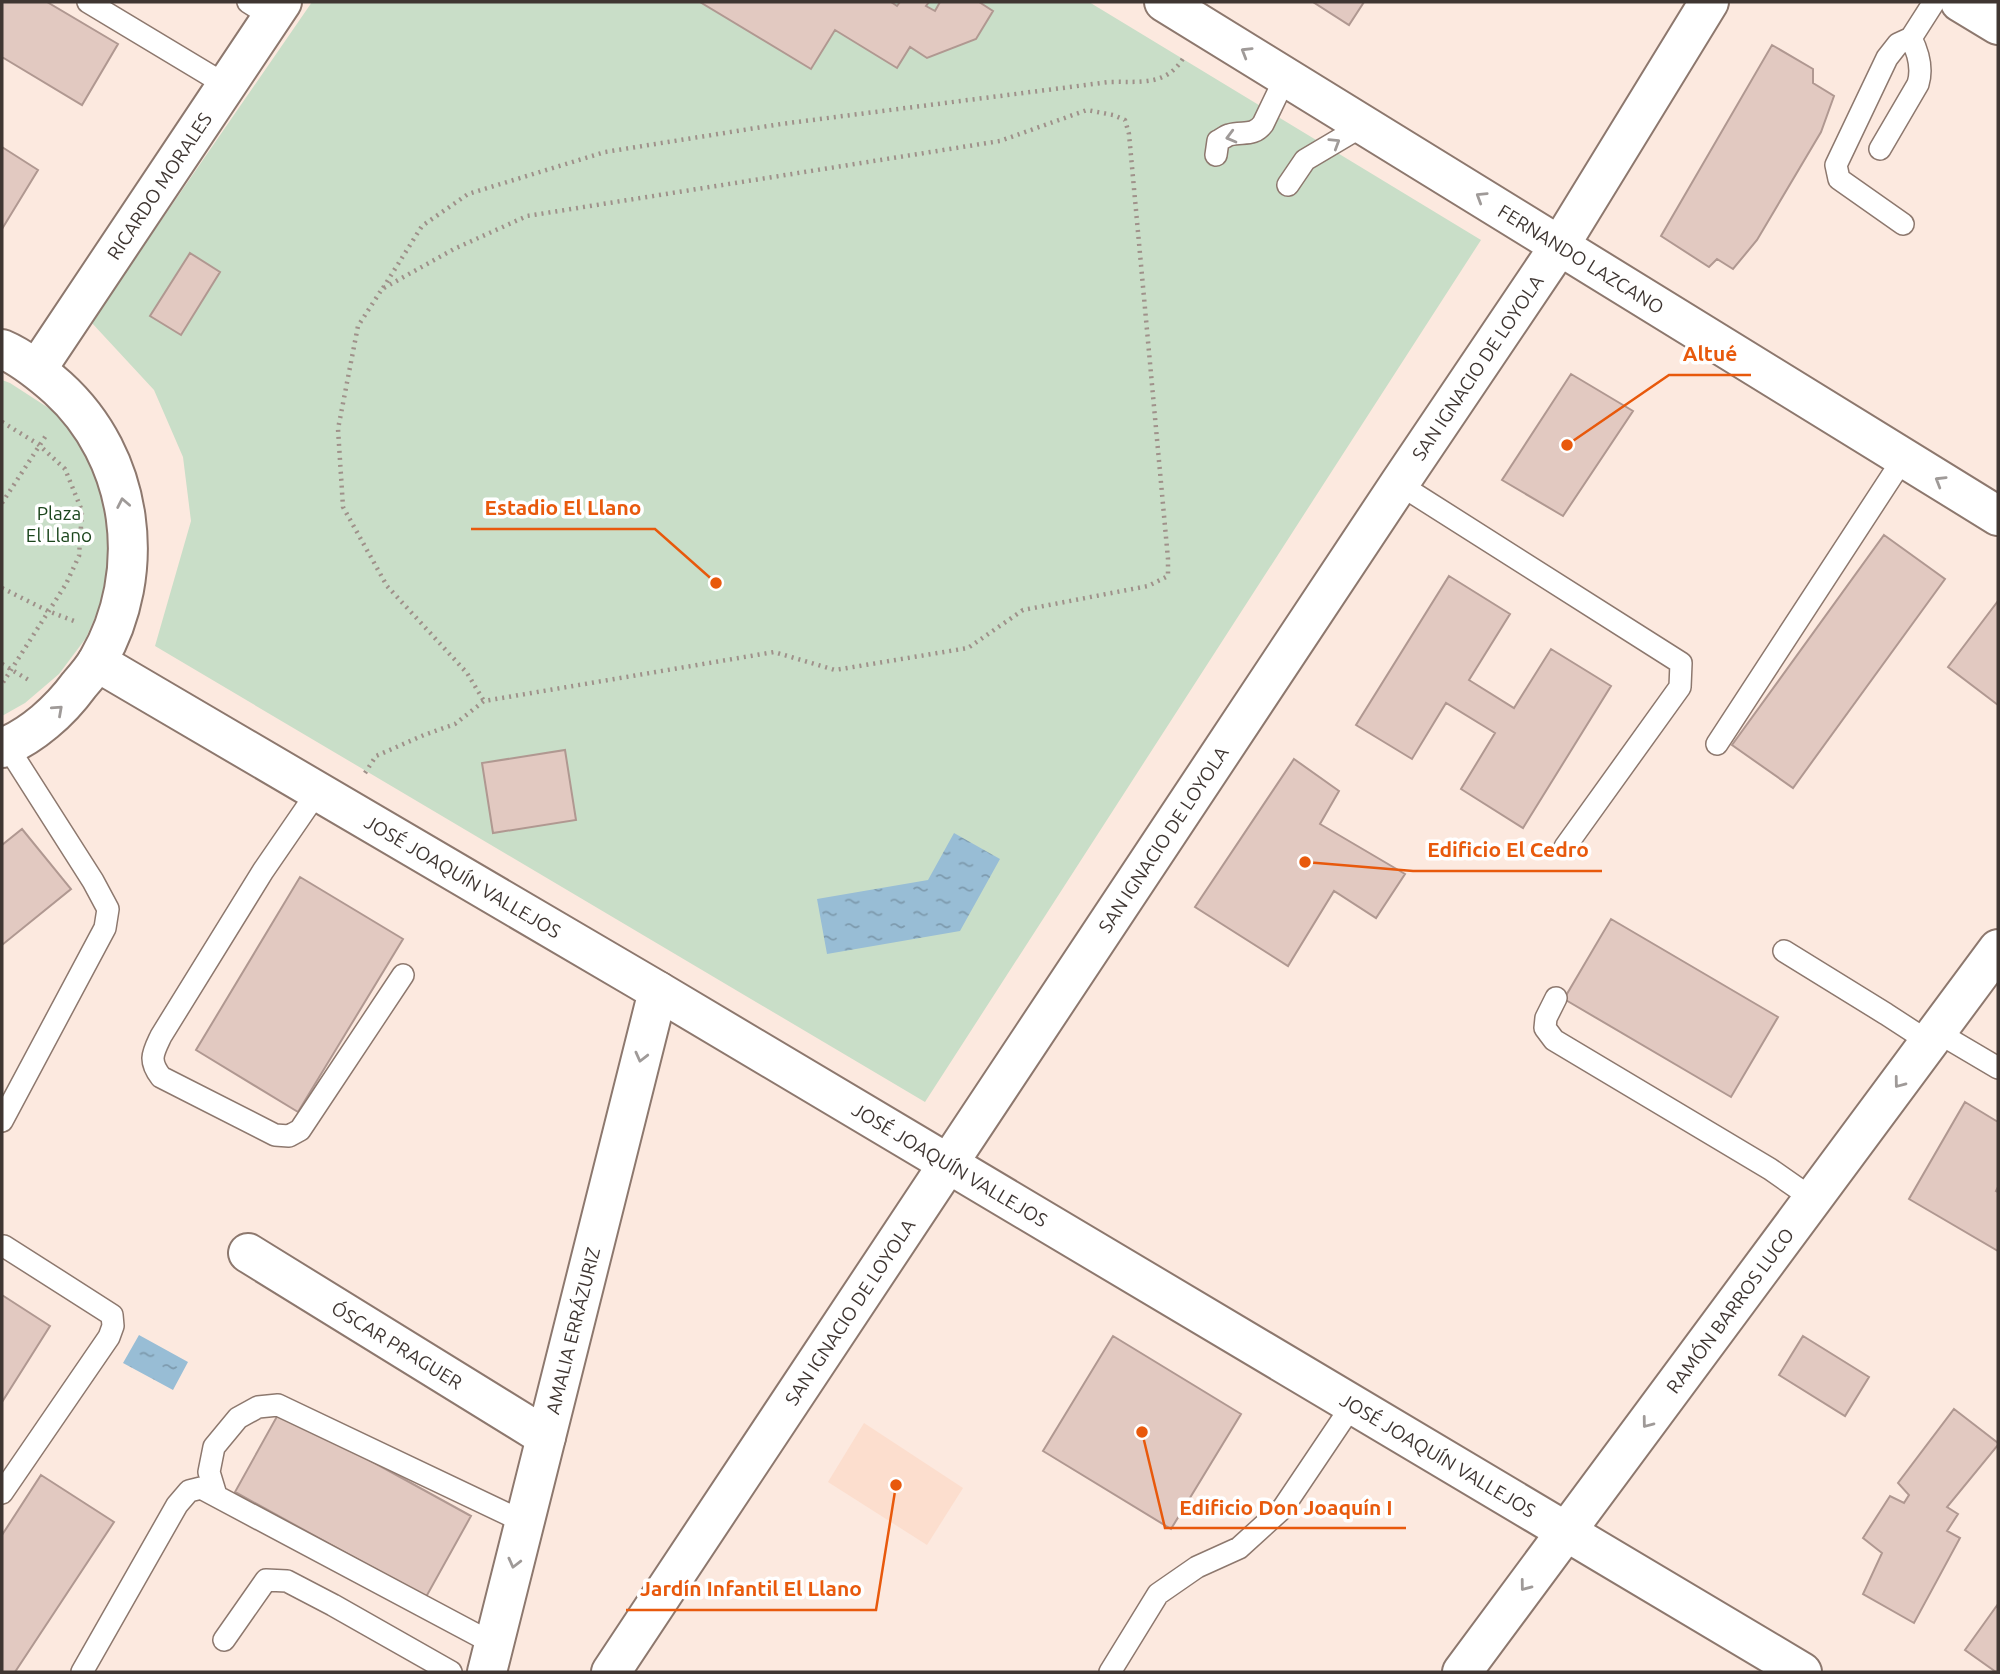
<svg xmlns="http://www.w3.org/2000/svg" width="2000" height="1674" viewBox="0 0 2000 1674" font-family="Ubuntu,sans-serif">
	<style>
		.built { fill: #fcdece }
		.park { fill: #c9dec8 }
		.water { fill: url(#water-ripples) }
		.building { fill: #e2c9c1; stroke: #b09891; stroke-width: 2 }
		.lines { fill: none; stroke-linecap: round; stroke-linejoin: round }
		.lane-casing { stroke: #8d786e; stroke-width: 24 }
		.street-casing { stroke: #8d786e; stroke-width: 42 }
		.secondary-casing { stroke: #8d786e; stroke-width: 42 }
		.path { stroke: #9f918a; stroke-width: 4.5; stroke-dasharray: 2 5; stroke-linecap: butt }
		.lane { stroke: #fff; stroke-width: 21 }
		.street { stroke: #fff; stroke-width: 38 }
		.secondary { stroke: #fff; stroke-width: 38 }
		.oneway { stroke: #9f9a98 }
		.labels { text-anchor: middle; stroke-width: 7; stroke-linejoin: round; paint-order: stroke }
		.street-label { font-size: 19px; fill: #3f3632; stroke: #fff }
		.park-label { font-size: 19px; fill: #1b451c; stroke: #fff }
		.leader { fill: none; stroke: #e8590c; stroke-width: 2.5 }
		.callout-dot { fill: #e8590c; stroke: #fff; stroke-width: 2.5 }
		.callout-label { font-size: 21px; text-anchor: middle; font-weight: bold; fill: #e8590c; stroke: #fff; stroke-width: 7; stroke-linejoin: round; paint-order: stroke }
	</style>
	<defs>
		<pattern id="water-ripples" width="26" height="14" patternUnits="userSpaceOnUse" patternTransform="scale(1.75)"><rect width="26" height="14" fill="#98bdd5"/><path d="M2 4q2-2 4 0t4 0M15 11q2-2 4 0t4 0" fill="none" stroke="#7d9aad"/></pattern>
	</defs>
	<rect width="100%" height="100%" fill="#fce9df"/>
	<path class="built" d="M864 1423 963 1488 927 1545 828 1482Z"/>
	<path class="park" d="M312 2H1089L1481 240 925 1102 155 646 191 521 183 457 154 390 91 322Z
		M2 380 10 383 78 427 110 482V583L86 638 59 674 25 703 2 716Z"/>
	<path class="water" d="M954 833 1000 859 960 931 827 954 817 899 928 880Z
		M139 1335 188 1362 173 1390 123 1363Z"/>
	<path class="building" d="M2 2H47L118 44 82 105 2 57Z
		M700 2H891L897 6 900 2H929L926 6 935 11 940 2H979L993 11 976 39 927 58 910 47 897 68 835 30 811 69Z
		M1313 2H1364L1349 25Z
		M1772 45 1813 69V83L1834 96 1821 132 1757 240 1733 269 1717 259 1709 267 1661 236Z
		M2 147 38 170 2 229Z
		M190 253 220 272 181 335 150 316Z
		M1571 374 1633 411 1563 516 1502 480Z
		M1884 535 1945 579 1793 788 1732 745Z
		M1449 576 1510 614 1469 680 1514 708 1551 649 1611 686 1523 828 1461 789 1495 733 1446 703 1412 759 1356 725Z
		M1998 601V705L1948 667Z
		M565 750 576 820 493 833 482 763Z
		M1294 759 1339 791 1320 824 1405 874 1376 918 1334 891 1288 966 1195 907Z
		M22 829 71 889 2 945V845Z
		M300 877 403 939 298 1112 196 1050Z
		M1611 919 1778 1017 1731 1097 1564 999Z
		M1965 1102 1998 1122V1187L1996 1191 1998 1192V1251L1909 1199Z
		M2 1295 50 1326 2 1402Z
		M1113 1336 1241 1414 1171 1529 1043 1451Z
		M1803 1336 1869 1377 1845 1416 1779 1375Z
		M1954 1409 1998 1443V1445L1947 1507 1958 1514 1947 1531 1960 1538 1914 1623 1863 1594 1882 1553 1863 1538 1890 1496 1904 1503 1909 1495 1898 1483Z
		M280 1411 471 1516 426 1597 235 1492Z
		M41 1475 114 1522 15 1672H2V1535Z
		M1998 1604V1672H1996L1965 1650Z"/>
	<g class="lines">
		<defs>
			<path id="lane" d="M88 2 226 85
				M248 2 272 17
				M1880 149 1918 84C1923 68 1918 52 1911 38L1934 2
				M1216 155 1218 141C1220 140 1226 136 1229 135 1243 131 1253 137 1263 124L1286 76
				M1288 185 1305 160 1364 125
				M1903 224 1839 179 1836 165 1887 58 1898 44 1911 38
				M1399 484 1681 663 1680 687 1565 847
				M1717 744 1903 459
				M318 791 263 871 161 1036C153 1053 148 1060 161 1077L275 1135 289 1136 300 1130 403 975
				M1784 951 1886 1014 1929 1042
				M1556 998 1546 1018 1545 1028 1554 1040 1770 1169 1813 1199
				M1937 1032 1998 1068
				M2 1121 105 928 108 909 93 881 7 746
				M2 1247 4 1246 112 1315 113 1326 109 1337 2 1493
				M216 1495 209 1472 214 1447 238 1418 258 1407 278 1405 524 1522
				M224 1640 266 1580 287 1581 333 1605 451 1672
				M82 1672 177 1505 189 1491 201 1488 494 1644
				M1110 1672 1158 1594 1197 1567 1239 1548 1283 1508 1353 1404"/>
			<g id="street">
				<path d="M1960 2 1998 25"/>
				<path d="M2 349C23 358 41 373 58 388 134 457 149 572 98 660 93 669 86 677 79 685 60 711 32 736 2 748"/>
				<path id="s1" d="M37 369 282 2"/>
				<path id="s2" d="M97 662 658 991 1802 1672"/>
				<path id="s3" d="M248 1253 546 1437"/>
				<path id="s4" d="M487 1672 658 991"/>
				<path id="s5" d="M1462 1672 1998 949"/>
			</g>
			<g id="secondary">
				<path id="s6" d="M1164 2 1998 516"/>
				<path id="s7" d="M611 1672 1399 484 1560 245 1709 2"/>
			</g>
		</defs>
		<use href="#lane" class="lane-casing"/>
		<use href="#street" class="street-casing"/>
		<use href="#secondary" class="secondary-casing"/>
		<path class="path" d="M383 288 422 226 468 194 605 152 781 124 1109 82C1140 81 1166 87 1184 57
			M2 422 38 444 65 469 82 511 79 556 66 584 2 684
			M2 503 47 434
			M2 588 48 611 74 621
			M2 664 32 682
			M365 773 376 756 424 735 455 724 484 701 774 652 835 670 968 648 1023 610 1148 586 1168 576V559L1129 134 1125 120 1113 115 1087 110 1000 141 527 216 454 249 382 289 358 326 338 429 343 507 387 586 467 673 484 701"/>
		<use href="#lane" class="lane"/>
		<use href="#street" class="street"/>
		<use href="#secondary" class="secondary"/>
	</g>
	<defs><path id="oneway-chevron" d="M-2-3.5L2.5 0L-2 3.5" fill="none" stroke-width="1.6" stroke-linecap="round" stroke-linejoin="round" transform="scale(1.75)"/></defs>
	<g class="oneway">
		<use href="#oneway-chevron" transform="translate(1246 52) rotate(-149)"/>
		<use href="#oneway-chevron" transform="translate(1231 137) rotate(165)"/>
		<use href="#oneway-chevron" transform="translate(1335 143) rotate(-32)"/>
		<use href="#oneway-chevron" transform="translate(1481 197) rotate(-148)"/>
		<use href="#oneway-chevron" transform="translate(1940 481) rotate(-149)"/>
		<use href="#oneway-chevron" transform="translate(123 503) rotate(-101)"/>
		<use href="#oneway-chevron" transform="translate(58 710) rotate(-42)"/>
		<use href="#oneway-chevron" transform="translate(641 1057) rotate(104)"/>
		<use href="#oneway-chevron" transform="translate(1899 1083) rotate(127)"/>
		<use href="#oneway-chevron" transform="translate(1647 1423) rotate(127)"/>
		<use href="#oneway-chevron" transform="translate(514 1563) rotate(104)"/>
		<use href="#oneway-chevron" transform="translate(1525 1586) rotate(127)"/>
	</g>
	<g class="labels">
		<g class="street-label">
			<text dy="7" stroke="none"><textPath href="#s1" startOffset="220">RICARDO MORALES</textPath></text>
			<text dy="7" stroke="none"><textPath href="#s6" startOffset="490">FERNANDO LAZCANO</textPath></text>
			<text dy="7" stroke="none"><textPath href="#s7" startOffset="1566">SAN IGNACIO DE LOYOLA</textPath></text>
			<text dy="7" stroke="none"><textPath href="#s7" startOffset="999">SAN IGNACIO DE LOYOLA</textPath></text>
			<text dy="7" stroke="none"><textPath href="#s2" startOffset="424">JOSÉ JOAQUÍN VALLEJOS</textPath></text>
			<text dy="7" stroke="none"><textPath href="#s2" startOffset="990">JOSÉ JOAQUÍN VALLEJOS</textPath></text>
			<text dy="7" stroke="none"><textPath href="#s7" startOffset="432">SAN IGNACIO DE LOYOLA</textPath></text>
			<text dy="7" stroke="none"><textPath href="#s5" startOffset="450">RAMÓN BARROS LUCO</textPath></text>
			<text dy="7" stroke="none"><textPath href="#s4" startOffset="352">AMALIA ERRÁZURIZ</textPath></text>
			<text dy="7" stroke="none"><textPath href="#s3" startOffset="175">ÓSCAR PRAGUER</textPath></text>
			<text dy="7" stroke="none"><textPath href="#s2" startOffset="1558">JOSÉ JOAQUÍN VALLEJOS</textPath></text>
		</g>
		<g class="park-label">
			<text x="59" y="520">Plaza<tspan x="59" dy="22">El Llano</tspan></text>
		</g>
	</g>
	<path class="leader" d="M1567 445L1669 375H1751M716 583L655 529H471M1305 862L1413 871H1602M1142 1432L1165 1528H1406M896 1485L876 1610H626"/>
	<g class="callout-dot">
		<circle cx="1567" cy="445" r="7"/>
		<circle cx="716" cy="583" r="7"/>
		<circle cx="1305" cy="862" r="7"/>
		<circle cx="1142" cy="1432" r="7"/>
		<circle cx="896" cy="1485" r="7"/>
	</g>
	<g class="callout-label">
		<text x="1710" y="361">Altué</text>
		<text x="563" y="515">Estadio El Llano</text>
		<text x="1508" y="857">Edificio El Cedro</text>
		<text x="1286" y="1515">Edificio Don Joaquín I</text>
		<text x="751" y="1596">Jardín Infantil El Llano</text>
	</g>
	<rect width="2000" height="1674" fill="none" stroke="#3f3632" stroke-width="7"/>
</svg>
